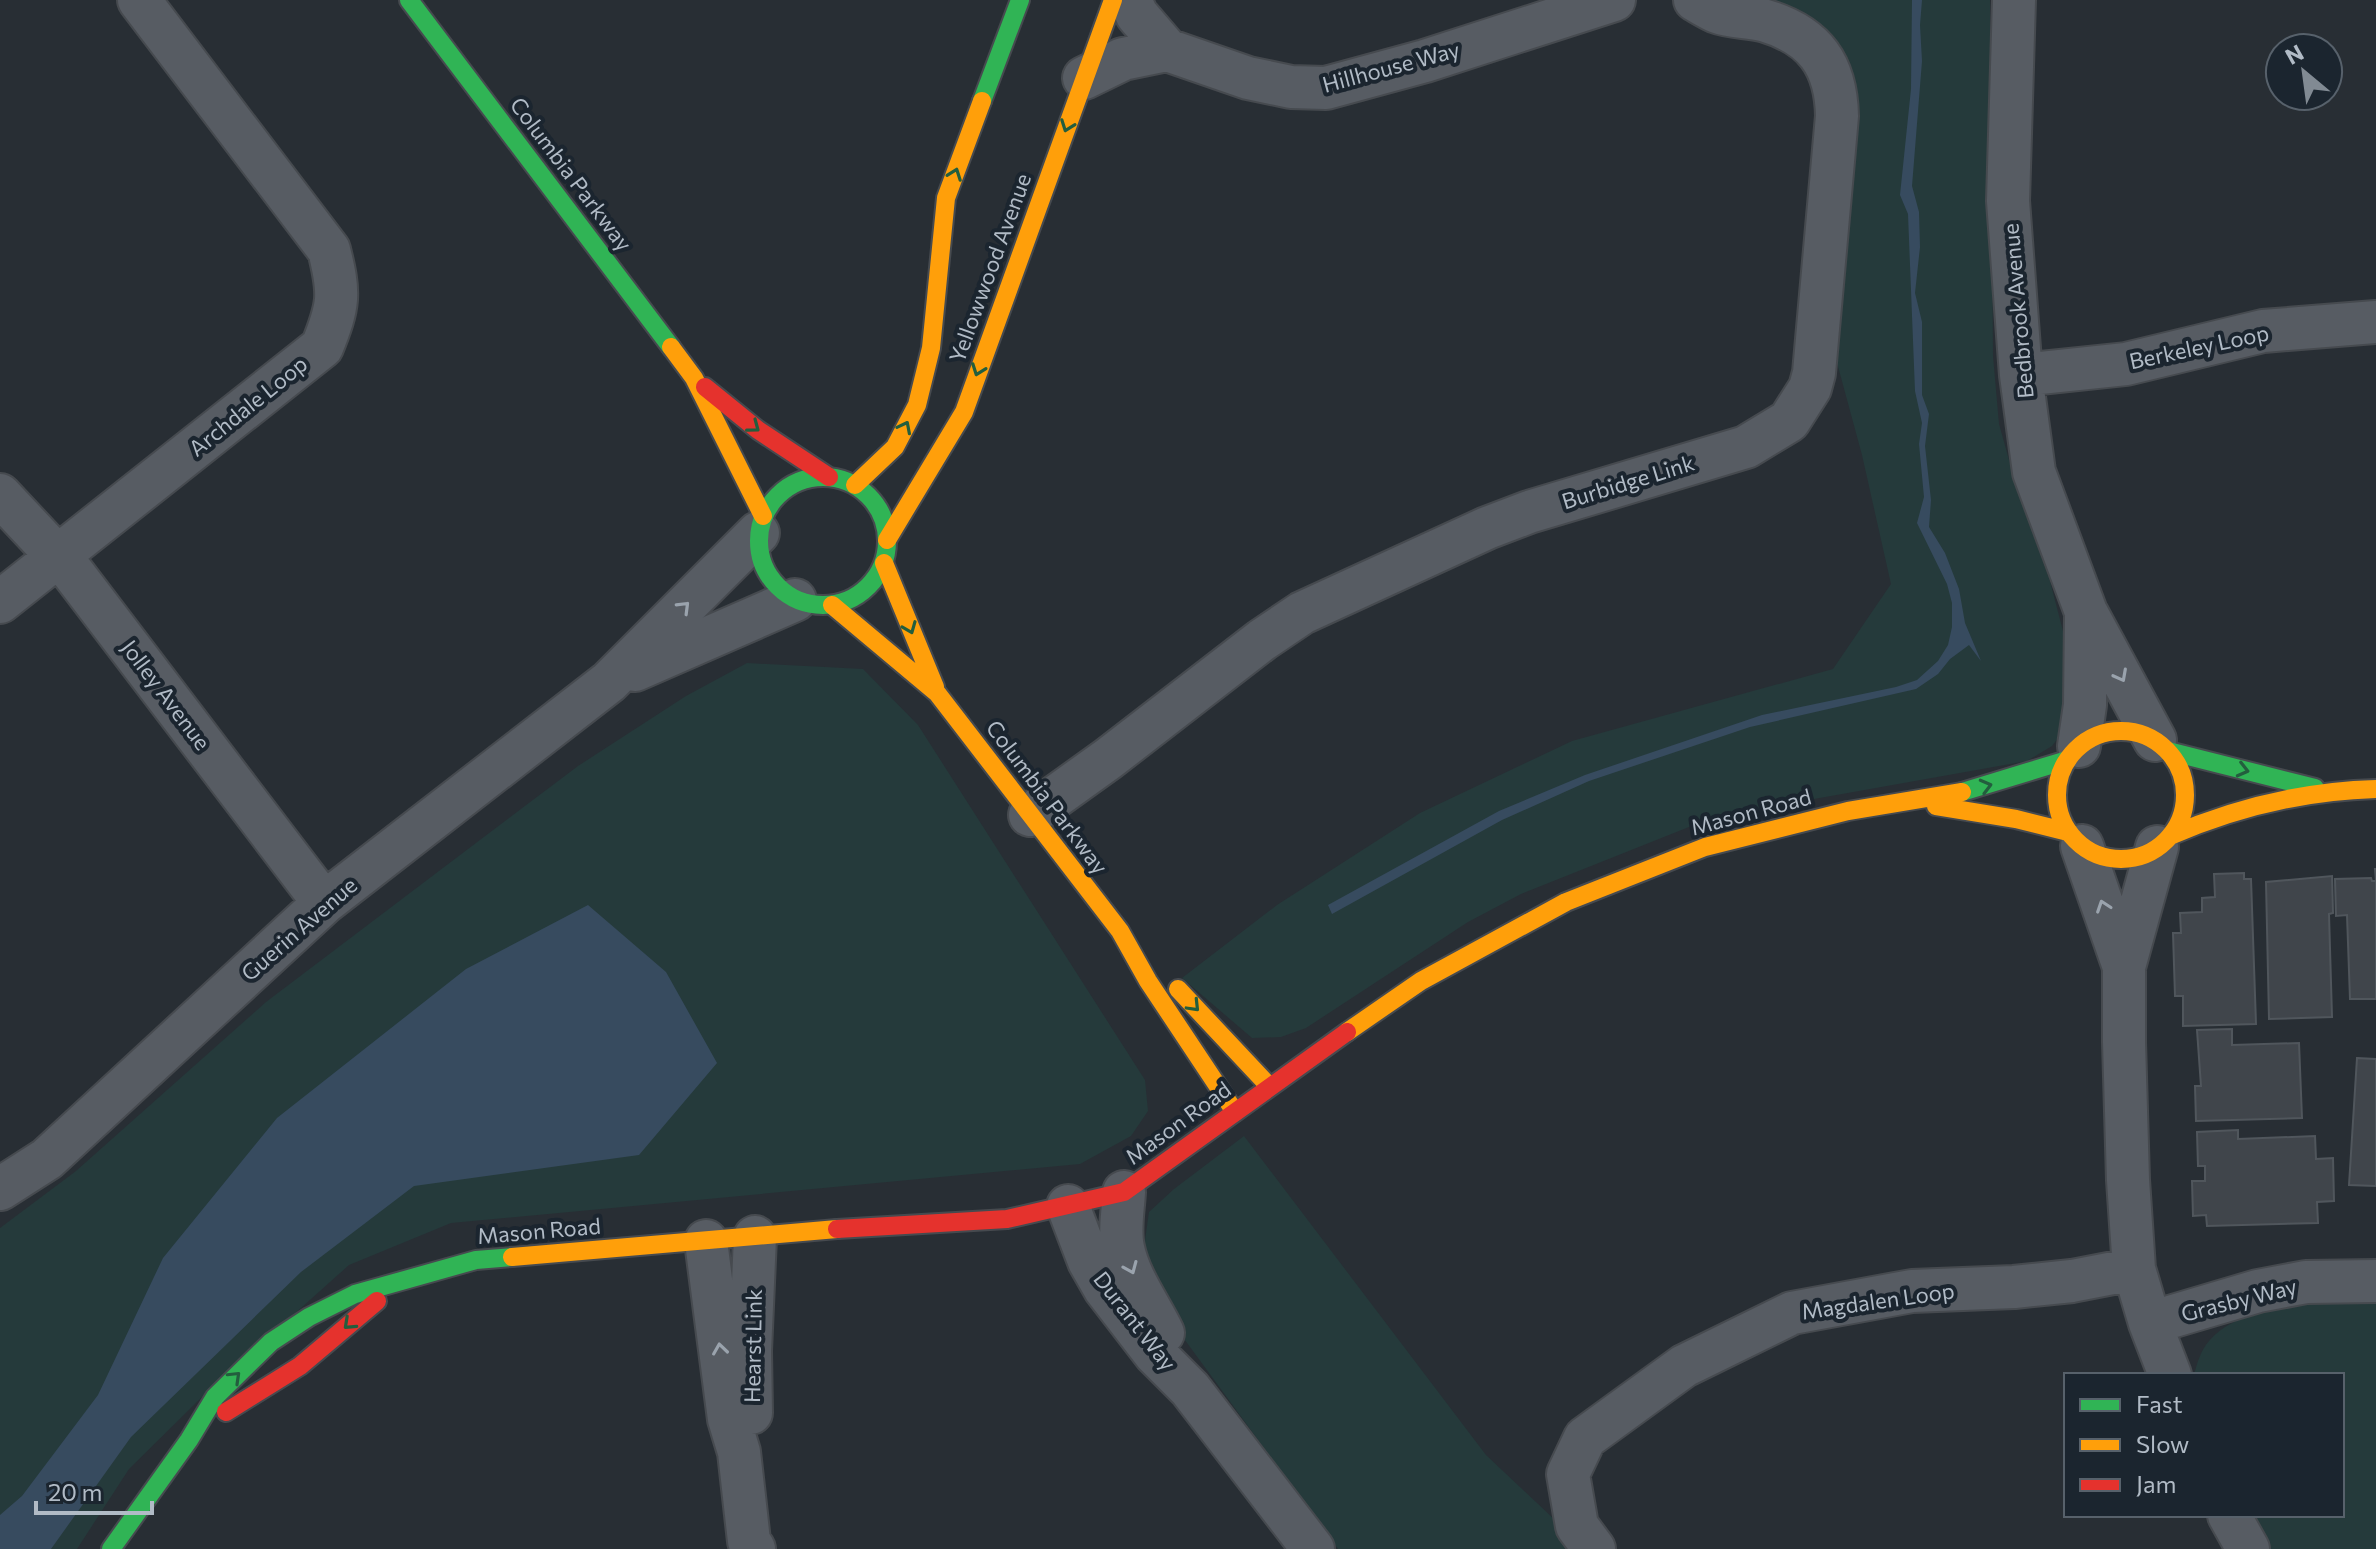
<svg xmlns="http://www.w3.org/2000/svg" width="2376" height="1549" viewBox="0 0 2376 1549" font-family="Commissioner,sans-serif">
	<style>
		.green { fill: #253a3b }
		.water { fill: #374b5f }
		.building { fill: #40454b; stroke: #50565c; stroke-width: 2 }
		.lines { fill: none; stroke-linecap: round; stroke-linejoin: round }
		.street-casing { stroke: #464a4f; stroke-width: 46 }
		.fast-casing { stroke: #464a4f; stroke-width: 22 }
		.slow-casing { stroke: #464a4f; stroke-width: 22 }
		.jam-casing { stroke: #464a4f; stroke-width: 22 }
		.street { stroke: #575c63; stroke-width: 42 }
		.fast { stroke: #30b455; stroke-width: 18 }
		.slow { stroke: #ff9f0a; stroke-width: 18 }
		.jam { stroke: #e5322d; stroke-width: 18 }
		.oneway { stroke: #235e3e }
		.oneway2 { stroke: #9aa3ad }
		.labels { text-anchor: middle; stroke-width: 8; stroke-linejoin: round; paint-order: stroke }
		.street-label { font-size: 22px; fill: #b1bbc6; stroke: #1b252f }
	</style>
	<rect width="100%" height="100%" fill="#282e34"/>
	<path class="green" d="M1758 0H1990L1993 356 1999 424 2018 492 2050 581 2072 666 2068 725 2052 746 2027 761 1786 804 1699 823 1521 894 1468 922 1306 1028 1281 1037 1252 1038 1182 978 1277 905 1420 813 1572 741 1833 669 1891 584 1862 455 1836 359 1856 88C1840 38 1811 8 1758 0Z
		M747 663 863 669 918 725 1145 1080 1148 1111 1131 1136 1080 1164 451 1223 349 1265 205 1394 129 1469 77 1549H0V1228L76 1171 266 1002 431 877 578 766 686 696Z
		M1244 1136 1486 1455 1555 1520 1569 1549H1338L1160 1306 1144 1247 1149 1212 1174 1189Z
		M2376 1299V1549H2263L2245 1515H2342V1375H2194C2197 1363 2201 1350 2209 1341 2243 1301 2327 1302 2376 1299Z"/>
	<path class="water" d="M1912 0H1922L1920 25 1922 61 1912 186 1919 212 1920 247 1915 293 1922 322V395L1929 414 1925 446 1931 500 1929 527 1945 553 1959 589 1965 623 1981 661 1969 645 1950 659 1938 674 1916 689 1750 727 1589 781 1502 820 1332 914 1328 905 1499 811 1585 775 1762 715 1896 687 1917 680 1938 661 1948 645 1952 627V603L1947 584 1917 523 1924 497 1919 444 1922 423 1915 391 1908 214 1900 195 1911 89Z
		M588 905 666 972 717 1063 639 1155 414 1186 301 1272 131 1437 51 1549H0V1515L22 1496 98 1395 163 1258 277 1118 466 969Z"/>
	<path class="building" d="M2375 869H2376V999H2350L2347 915 2336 916 2335 879 2371 878 2372 881H2376Z
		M2244 873V879H2251L2256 1024 2183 1026V996H2175L2173 933H2181L2180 913 2202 912V898L2215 897 2214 874Z
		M2332 876 2333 913 2329 914 2332 1017 2269 1019 2266 882Z
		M2232 1029V1045L2299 1043 2302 1118 2196 1121 2195 1086H2201L2197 1030Z
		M2357 1058 2376 1059V1186L2349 1185Z
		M2238 1130V1139L2315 1136 2316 1159 2333 1158 2334 1201 2317 1202 2318 1223 2207 1226 2206 1215 2193 1216 2192 1181H2205V1166H2198L2197 1132Z"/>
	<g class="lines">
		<defs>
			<path id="street" d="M2014 0 2008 201 2021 375 2034 472 2086 612 2155 740
				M1167 50 1248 78 1291 87 1326 88 1425 61 1614 0
				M1084 78 1123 59 1167 50 1137 15 1130 0
				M2021 375 2126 364 2263 331 2376 322
				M0 495 73 573 324 903
				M0 602 322 347C339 305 340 294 329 250L139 0
				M635 670 795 600
				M2079 746 2085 705 2086 617
				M1030 815 1108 759 1262 640 1302 613 1487 528 1529 512 1746 447 1789 421 1810 388 1814 373 1837 116C1836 65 1815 36 1766 21 1750 16 1732 18 1717 12 1710 9 1702 4 1695 0
				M2082 846 2124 967
				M2157 847 2124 967V1042L2128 1180 2134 1269 2150 1323 2170 1375
				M0 1189 47 1159 324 903 609 682 758 533
				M1124 1192C1123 1210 1119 1230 1123 1248 1129 1278 1150 1306 1163 1333
				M1068 1206 1089 1261 1105 1289 1155 1354 1190 1389 1313 1549
				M706 1241 729 1419 739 1452 749 1541 754 1549
				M2150 1323 2258 1291 2306 1282 2376 1281
				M751 1413 750 1351 755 1237
				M2229 1515 2248 1549
				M1594 1549 1577 1526 1568 1474 1585 1438 1684 1366 1792 1313 1912 1291 2014 1287 2072 1281 2134 1269"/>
			<path id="fast" d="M409 0 671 347
				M982 101 1020 0
				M759 541a64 64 0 1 1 128 0a64 64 0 1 1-128 0Z
				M2168 751 2315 788
				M1962 792 2067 760
				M111 1549 189 1440 215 1397 271 1342 309 1317 355 1294 476 1260 512 1257"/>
			<path id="slow" d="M671 347 694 378 763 516
				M855 485 895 447 917 405 931 348 946 198 982 101
				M887 540 964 412 1113 0
				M884 563 935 687
				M832 605 937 693 1120 931 1148 981 1235 1112
				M2057 795a64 64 0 1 1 128 0a64 64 0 1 1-128 0Z
				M1936 806 2016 819 2068 832
				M2170 836C2237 807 2303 791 2376 789
				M1178 989 1269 1086
				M1347 1032 1421 981 1566 902 1705 847 1848 811 1962 792
				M512 1257 837 1229"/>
			<path id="jam" d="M705 387 758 430 829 477
				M837 1229 1007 1219 1124 1192 1347 1032
				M226 1412 300 1366 377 1301"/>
		</defs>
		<use href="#street" class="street-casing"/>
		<use href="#fast" class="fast-casing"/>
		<use href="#slow" class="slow-casing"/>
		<use href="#jam" class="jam-casing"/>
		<use href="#street" class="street"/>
		<use href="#fast" class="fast"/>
		<use href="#slow" class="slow"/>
		<use href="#jam" class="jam"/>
	</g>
	<defs><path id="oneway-chevron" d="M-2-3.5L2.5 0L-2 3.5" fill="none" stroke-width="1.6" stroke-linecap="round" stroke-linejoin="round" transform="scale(2)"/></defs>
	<g class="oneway">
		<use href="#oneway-chevron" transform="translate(1067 126) rotate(110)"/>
		<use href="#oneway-chevron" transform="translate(955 174) rotate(-70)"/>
		<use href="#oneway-chevron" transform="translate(978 370) rotate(110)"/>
		<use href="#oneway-chevron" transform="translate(754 427) rotate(37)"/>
		<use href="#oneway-chevron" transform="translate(905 427) rotate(-63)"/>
		<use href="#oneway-chevron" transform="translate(910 628) rotate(68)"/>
		<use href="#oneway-chevron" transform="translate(2243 770) rotate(14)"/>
		<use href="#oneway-chevron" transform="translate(1986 786) rotate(-15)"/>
		<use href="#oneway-chevron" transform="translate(1194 1006) rotate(46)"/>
		<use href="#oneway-chevron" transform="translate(349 1324) rotate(137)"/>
		<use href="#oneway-chevron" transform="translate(235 1377) rotate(-44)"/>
	</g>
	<g class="oneway2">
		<use href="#oneway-chevron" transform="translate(684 607) rotate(-45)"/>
		<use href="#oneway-chevron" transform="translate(2121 676) rotate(62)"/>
		<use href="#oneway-chevron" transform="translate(2103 906) rotate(-109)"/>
		<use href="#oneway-chevron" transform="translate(1131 1268) rotate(67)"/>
		<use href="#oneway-chevron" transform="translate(720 1349) rotate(-98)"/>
	</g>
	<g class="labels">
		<g class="street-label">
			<text transform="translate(1391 67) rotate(-15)" y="8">Hillhouse Way</text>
			<text transform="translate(571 174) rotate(53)" y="8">Columbia Parkway</text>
			<text transform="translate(990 268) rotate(-70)" y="8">Yellowwood Avenue</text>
			<text transform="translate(2018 311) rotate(-95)" y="8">Bedbrook Avenue</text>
			<text transform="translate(2199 347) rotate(-12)" y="8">Berkeley Loop</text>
			<text transform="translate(248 406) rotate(-39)" y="8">Archdale Loop</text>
			<text transform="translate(1628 482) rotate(-17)" y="8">Burbidge Link</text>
			<text transform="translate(166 695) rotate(53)" y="8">Jolley Avenue</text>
			<text transform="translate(1047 797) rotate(53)" y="8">Columbia Parkway</text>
			<text transform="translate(1751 812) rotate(-15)" y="8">Mason Road</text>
			<text transform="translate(299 929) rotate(-41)" y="8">Guerin Avenue</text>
			<text transform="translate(1178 1123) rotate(-36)" y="8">Mason Road</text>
			<text transform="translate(539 1231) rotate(-5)" y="8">Mason Road</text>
			<text transform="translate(2239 1300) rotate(-14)" y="8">Grasby Way</text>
			<text transform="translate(1878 1301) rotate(-8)" y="8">Magdalen Loop</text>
			<text transform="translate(1135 1321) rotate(52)" y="8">Durant Way</text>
			<text transform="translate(753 1346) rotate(-89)" y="8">Hearst Link</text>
		</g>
	</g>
	<rect x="2064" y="1373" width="280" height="144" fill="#1b252f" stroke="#57616b" stroke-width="2"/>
	<rect x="2080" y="1399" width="40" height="12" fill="#30b455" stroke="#57616b" stroke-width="2"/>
	<text x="2136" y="1413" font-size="24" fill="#b1bbc6">Fast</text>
	<rect x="2080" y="1439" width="40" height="12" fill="#ff9f0a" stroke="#57616b" stroke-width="2"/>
	<text x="2136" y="1453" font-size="24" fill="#b1bbc6">Slow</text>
	<rect x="2080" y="1479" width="40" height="12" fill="#e5322d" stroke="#57616b" stroke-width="2"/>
	<text x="2136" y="1493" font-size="24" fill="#b1bbc6">Jam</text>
	<g transform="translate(2304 72) rotate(331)"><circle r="38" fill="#1b252f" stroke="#57616b" stroke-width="2"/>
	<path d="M0-6L14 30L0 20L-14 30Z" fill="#818a93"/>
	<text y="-12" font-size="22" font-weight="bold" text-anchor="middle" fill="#b1bbc6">N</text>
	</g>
	<path d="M36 1501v12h116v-12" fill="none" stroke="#b1bbc6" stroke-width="4"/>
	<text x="48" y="1501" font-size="24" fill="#b1bbc6" stroke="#1b252f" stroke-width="6" paint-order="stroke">20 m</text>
</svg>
